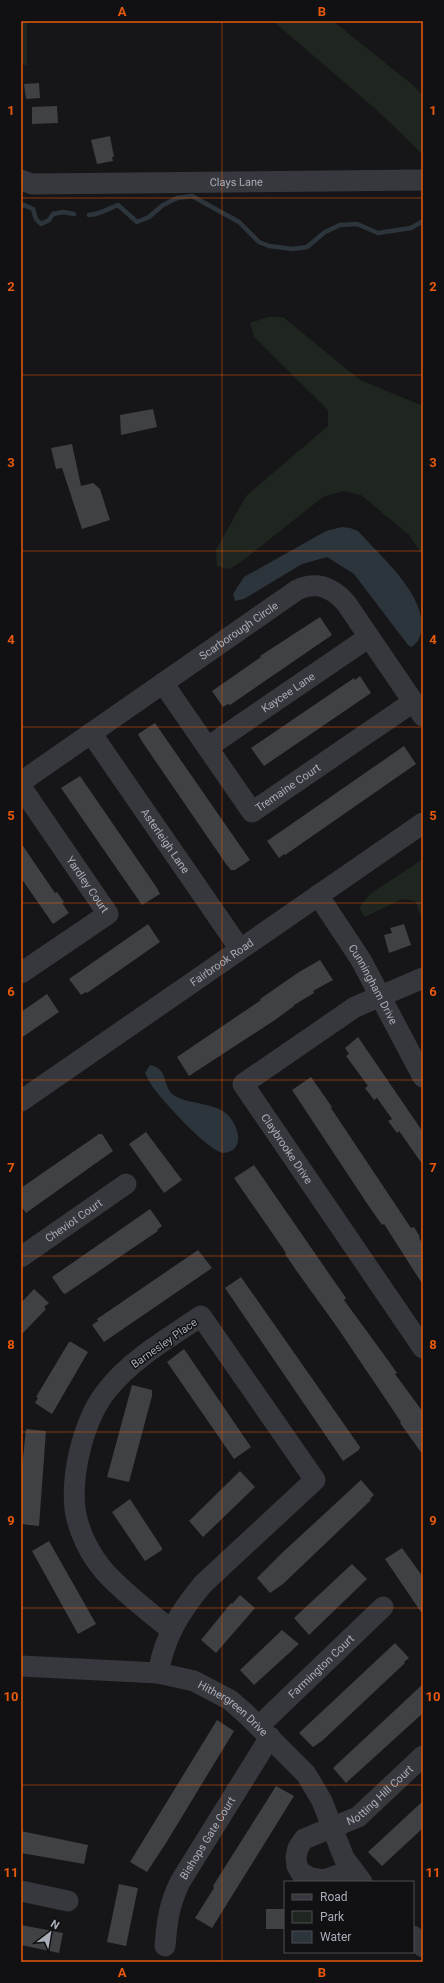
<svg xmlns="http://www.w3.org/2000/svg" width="444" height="1983" viewBox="0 0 444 1983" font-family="Roboto,sans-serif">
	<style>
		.green { fill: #1e261f }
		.water { fill: #2c353c }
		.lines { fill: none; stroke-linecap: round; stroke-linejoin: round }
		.stream { stroke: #2c353c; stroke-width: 4.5 }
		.building { fill: #404145 }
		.minor { stroke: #37383d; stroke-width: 21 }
		.grid { fill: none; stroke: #e8590c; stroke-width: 1; stroke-opacity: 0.55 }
		.labels { text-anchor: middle; stroke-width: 3; stroke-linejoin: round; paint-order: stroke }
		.street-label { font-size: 11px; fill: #a8adb8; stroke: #111113 }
		.neatline { fill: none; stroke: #e8590c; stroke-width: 1.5 }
		.grid-label { font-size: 13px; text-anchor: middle; font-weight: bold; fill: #e8590c }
	</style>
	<rect width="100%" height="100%" fill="#161618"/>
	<path class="green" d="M21 21H27V66L21 63Z
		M273 21H333L414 86 423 96V155L379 112Z
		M268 317H283L360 380 423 406V556L409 535 361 495 343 491 323 497 246 558 230 569 217 566 216 550 246 496 328 426V410L254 337 250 323Z
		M423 859V921L415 901 402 899 365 917 359 908 370 894Z"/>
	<path class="water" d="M342 527 350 528 358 531C380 556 428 596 421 632 420 638 417 644 411 647L408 645 354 574 327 557 302 564 244 599 235 601 233 594 244 577 326 531Z
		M150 1065C170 1069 161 1087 175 1096 190 1105 216 1102 229 1116 237 1125 244 1144 231 1151 228 1152 226 1153 223 1153 206 1149 163 1101 152 1086 149 1082 147 1077 145 1073Z"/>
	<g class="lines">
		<path class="stream" d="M21 207 24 205 33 209 36 219 41 224 49 220 53 214 63 212 74 214
			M89 215C101 214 107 209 118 205L137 222 149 217 163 205 177 198 192 196 239 222 259 242 269 246 293 249 307 247 325 232 340 225 357 224 378 233 411 228 423 221"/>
	</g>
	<path class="building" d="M39 83 40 98 26 99 24 84Z
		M57 106 58 123 32 124V107Z
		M110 136 114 157H112L113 161 97 164 91 140Z
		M153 409 157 427 121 435 120 415Z
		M72 444 81 486 93 483 100 489 110 520 82 529 62 468 56 469 51 448Z
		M320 617 332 635 230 705 228 704 223 707 212 691 261 657 260 656Z
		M360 676 371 693 264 766 251 748 354 678 355 680Z
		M155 723 250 860 235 870H231L226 864 141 740 138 734Z
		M404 746 416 764 285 855 284 854 279 858 267 841Z
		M80 776 157 888 160 894 142 905 61 788Z
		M21 843 55 893 57 892 64 902 62 903 69 913 53 924 21 878Z
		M148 924 160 942 87 993 86 992 81 995 69 979Z
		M404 924 411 945 389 953 384 935 392 933 390 928Z
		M320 960 333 980 313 991 314 993 294 1005V1006L275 1020 189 1076 177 1057 261 1000 260 999 299 972Z
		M47 994 59 1012 21 1038V1012Z
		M358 1037 423 1132V1165L399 1131 397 1133 388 1121 392 1119 377 1098 374 1100 365 1088 368 1086 346 1056 349 1054 345 1048Z
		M311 1077 332 1107 331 1108 411 1228 414 1227 420 1237 419 1238 423 1244V1285L384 1224 382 1225 368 1205 292 1090Z
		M146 1132 182 1180 164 1193 129 1144Z
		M99 1134H102L113 1151 26 1213 21 1206V1188Z
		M254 1165 332 1278 346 1298 344 1300 390 1363 397 1373 395 1374 423 1412V1455L400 1423 401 1422 337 1327 298 1273 285 1254 286 1253 234 1178Z
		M150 1209 162 1226 157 1230 158 1231 65 1294 63 1293 52 1277Z
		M198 1250 212 1268 104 1342 92 1325 98 1321 97 1319Z
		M241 1277 360 1447 359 1450 343 1461 225 1288Z
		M34 1289 49 1303 44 1307 46 1309 21 1335V1303Z
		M69 1342H71L88 1352 52 1414 35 1403 38 1398 36 1397Z
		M184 1349 251 1447 234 1459 167 1362Z
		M132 1385 152 1390V1396L129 1482 107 1477Z
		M26 1429 46 1431 39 1526 21 1524V1477Z
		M240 1471 255 1487 203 1537 189 1521Z
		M361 1480 374 1495 370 1499 371 1500 283 1584 270 1593 257 1578 282 1553Z
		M130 1499 162 1548V1550L145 1561 112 1512Z
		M49 1541 96 1624 78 1634 32 1551Z
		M402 1548 423 1577V1615L385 1559Z
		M352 1564 367 1579 309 1635 294 1618Z
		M240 1595 255 1608 216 1653 201 1640 231 1603 232 1604Z
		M282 1630 299 1644 254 1685 240 1670Z
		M395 1643 409 1658 404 1662 405 1663 322 1741 313 1747 299 1733Z
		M423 1684V1713L346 1783 333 1768Z
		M217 1720 234 1731 166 1843 147 1872 130 1862Z
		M276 1786 294 1796 212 1928 195 1918 214 1888 213 1886Z
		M423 1801V1828L382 1866 368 1852Z
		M21 1831 88 1845 84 1864 21 1853Z
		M119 1884 138 1888 126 1946 107 1942Z
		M266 1909H285V1929H266Z
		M21 1925 63 1933 59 1953 21 1945Z"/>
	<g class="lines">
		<g class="minor">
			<path id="s1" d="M21 180 32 184 423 180"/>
			<path id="s2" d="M163 683 252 812 413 702"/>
			<path id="s3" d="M91 733 240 949"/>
			<path id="s4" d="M208 747 369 637"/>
			<path id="s5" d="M21 782 297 590C317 581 332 587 346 603L423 716"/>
			<path id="s6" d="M21 787 108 914 21 973"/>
			<path id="s7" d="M318 895 361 960 423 1077"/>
			<path id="s8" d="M423 978 355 1007 243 1084 423 1348"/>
			<path id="s9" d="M21 1101 423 823"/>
			<path id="s10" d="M21 1257 126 1184"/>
			<path id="s11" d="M21 1666 158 1673 194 1681 230 1700 245 1713 306 1774 322 1801 344 1858 362 1882"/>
			<path d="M158 1673C165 1636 179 1613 203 1584L315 1480 201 1316C169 1338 133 1358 108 1389 84 1418 71 1472 75 1509 78 1531 90 1555 105 1572 124 1593 148 1611 171 1630"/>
			<path id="s12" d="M259 1726 383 1607"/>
			<path id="s13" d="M353 1870 324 1880 311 1878 301 1873 297 1866 296 1857 298 1848 304 1839 358 1817 423 1756"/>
			<path d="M21 1891 68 1901"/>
			<path d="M413 1936 423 1947"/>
			<path id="s14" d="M165 1946C167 1921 169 1905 180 1882L270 1737"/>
		</g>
	</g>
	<path class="grid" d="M222 21V1962M21 198H423M21 375H423M21 551H423M21 727H423M21 903H423M21 1080H423M21 1256H423M21 1432H423M21 1608H423M21 1785H423"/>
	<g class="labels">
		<g class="street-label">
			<text dy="4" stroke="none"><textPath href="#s1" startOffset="216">Clays Lane</textPath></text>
			<text dy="4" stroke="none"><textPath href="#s5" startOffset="265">Scarborough Circle</textPath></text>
			<text dy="4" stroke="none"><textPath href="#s4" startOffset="97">Kaycee Lane</textPath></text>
			<text dy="4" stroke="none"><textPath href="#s2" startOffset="200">Tremaine Court</textPath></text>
			<text dy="4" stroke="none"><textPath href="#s3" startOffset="131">Asterleigh Lane</textPath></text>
			<text dy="4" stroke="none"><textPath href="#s6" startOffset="118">Yardley Court</textPath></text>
			<text dy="4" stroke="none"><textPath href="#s9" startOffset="244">Fairbrook Road</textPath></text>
			<text dy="4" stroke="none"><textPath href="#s7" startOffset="105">Cunningham Drive</textPath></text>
			<text dy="4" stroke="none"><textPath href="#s8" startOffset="288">Claybrooke Drive</textPath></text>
			<text dy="4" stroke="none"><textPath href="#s10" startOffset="64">Cheviot Court</textPath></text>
			<text transform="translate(164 1343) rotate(-35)" y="4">Barnesley Place</text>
			<text dy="4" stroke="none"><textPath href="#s12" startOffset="86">Farmington Court</textPath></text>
			<text dy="4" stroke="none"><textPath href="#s11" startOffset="222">Hithergreen Drive</textPath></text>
			<text dy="4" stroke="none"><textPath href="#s13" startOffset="181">Notting Hill Court</textPath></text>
			<text dy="4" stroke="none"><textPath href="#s14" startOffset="118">Bishops Gate Court</textPath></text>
		</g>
	</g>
	<rect width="444" height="1983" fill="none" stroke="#111113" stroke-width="44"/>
	<rect x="284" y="1881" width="130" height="72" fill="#111113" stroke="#4d4f55"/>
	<rect x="292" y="1894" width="20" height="6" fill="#37383d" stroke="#4d4f55"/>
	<text x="320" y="1901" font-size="12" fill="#a8adb8">Road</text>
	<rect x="292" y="1911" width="20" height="12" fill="#1e261f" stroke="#4d4f55"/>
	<text x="320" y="1921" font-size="12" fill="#a8adb8">Park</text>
	<rect x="292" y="1931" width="20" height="12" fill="#2c353c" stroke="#4d4f55"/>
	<text x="320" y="1941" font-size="12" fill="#a8adb8">Water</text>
	<g transform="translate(50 1933) rotate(31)" stroke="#111113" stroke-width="3" paint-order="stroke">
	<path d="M0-3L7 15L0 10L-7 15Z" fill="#a8adb8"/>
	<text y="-6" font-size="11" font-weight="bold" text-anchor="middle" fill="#a8adb8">N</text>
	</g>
	<rect x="22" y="22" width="400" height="1939" class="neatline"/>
	<g class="grid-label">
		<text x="122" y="16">A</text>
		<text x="322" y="16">B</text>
		<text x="11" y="115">1</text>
		<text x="433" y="115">1</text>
		<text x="11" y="291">2</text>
		<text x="433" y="291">2</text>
		<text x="11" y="467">3</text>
		<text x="433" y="467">3</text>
		<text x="11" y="644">4</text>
		<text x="433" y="644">4</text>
		<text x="11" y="820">5</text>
		<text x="433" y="820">5</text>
		<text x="11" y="996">6</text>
		<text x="433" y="996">6</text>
		<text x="11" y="1172">7</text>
		<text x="433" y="1172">7</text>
		<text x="11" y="1349">8</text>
		<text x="433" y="1349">8</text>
		<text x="11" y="1525">9</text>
		<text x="433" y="1525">9</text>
		<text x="11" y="1701">10</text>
		<text x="433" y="1701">10</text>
		<text x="11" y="1877">11</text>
		<text x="433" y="1877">11</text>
		<text x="122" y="1977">A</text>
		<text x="322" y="1977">B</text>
	</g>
</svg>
